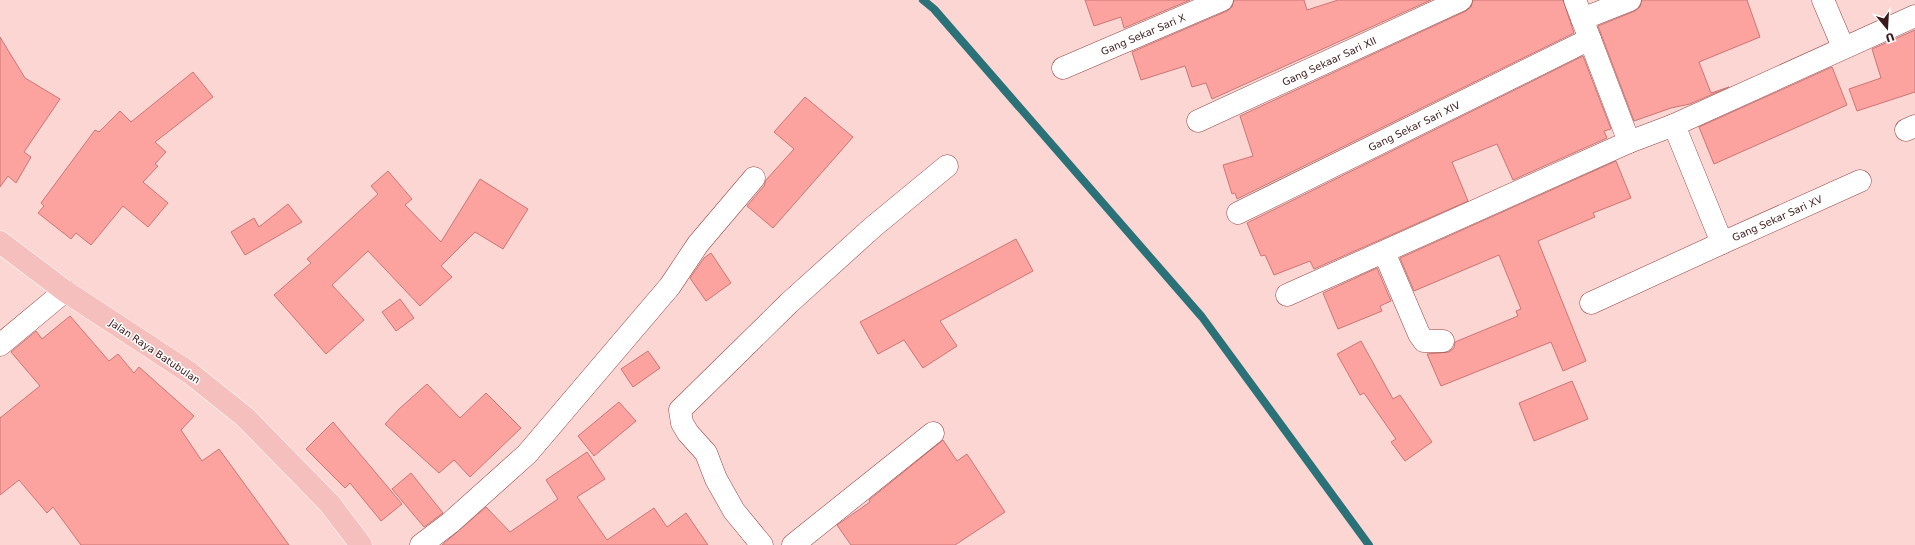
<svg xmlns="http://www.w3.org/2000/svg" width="1915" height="545" font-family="'DejaVu Sans',sans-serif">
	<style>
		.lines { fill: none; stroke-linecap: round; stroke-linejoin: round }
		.stream { stroke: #2a7278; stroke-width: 8 }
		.building { fill: #fca29f; stroke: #cb7674 }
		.minor-casing { stroke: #944544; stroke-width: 23 }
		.highway-casing { stroke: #fff; stroke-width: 23 }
		.minor { stroke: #fff; stroke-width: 22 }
		.highway { stroke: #f4bfbc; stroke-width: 22 }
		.labels { text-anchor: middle; stroke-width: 3; stroke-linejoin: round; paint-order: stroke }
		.street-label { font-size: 10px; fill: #3c1a1a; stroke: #fff }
	</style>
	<rect width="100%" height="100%" fill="#fcd6d3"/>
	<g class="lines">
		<polyline class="stream" points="923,0 934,9 1202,317 1369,545"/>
	</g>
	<g class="building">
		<polygon points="1085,0 1190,0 1124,28 1121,17 1094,26"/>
		<polygon points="1234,0 1304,0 1307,10 1338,0 1431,0 1212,99 1206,83 1192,87 1185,66 1141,80 1132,52 1227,11 1232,7"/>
		<polygon points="1473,0 1563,0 1574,33 1237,199 1235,193 1232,194 1223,165 1253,156 1240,116 1466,11 1471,7"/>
		<polygon points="1642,0 1747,0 1760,37 1699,62 1711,93 1729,87 1690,104 1671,108 1634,121 1598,26 1635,11 1640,7"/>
		<polygon points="1915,30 1915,92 1857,111 1849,89 1881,78 1872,49"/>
		<polygon points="0,37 25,78 60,99 24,152 31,157 16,183 8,176 0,187"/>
		<polygon points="1583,56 1611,129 1604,131 1607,138 1513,180 1497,144 1452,162 1468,201 1314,269 1310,261 1274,275 1265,255 1261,256 1247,223"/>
		<polygon points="1832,67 1847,105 1714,164 1699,127"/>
		<polygon points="193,72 213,97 155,142 166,152 155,164 158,166 143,182 168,203 148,227 123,206 91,245 76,233 71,239 38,213 44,206 41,203 95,130 99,132 120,111 131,122"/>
		<polygon points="805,97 853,137 773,228 747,206 764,186 766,180 794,149 774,132"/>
		<polygon points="1616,161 1631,198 1593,213 1595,217 1538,241 1586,361 1563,371 1551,342 1441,386 1427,354 1449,352 1454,348 1455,342 1518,316 1516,311 1521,309 1499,255 1414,291 1400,258"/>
		<polygon points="388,171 412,199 405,205 441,242 480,179 528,209 503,249 475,232 441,266 452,277 420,306 368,251 332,285 364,320 326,354 274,295 311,263 307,259 378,194 371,186"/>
		<polygon points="288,204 302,222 245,255 231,232 254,218 259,227"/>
		<polygon points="1016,239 1033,271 940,321 957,346 923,368 904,340 878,354 860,322"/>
		<polygon points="711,253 731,283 706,301 690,278 704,258"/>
		<polygon points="1377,268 1391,301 1380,306 1382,311 1338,329 1323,293"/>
		<polygon points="400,299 414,318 396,331 382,312"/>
		<polygon points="70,316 109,361 118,354 134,373 139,367 194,416 181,430 202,461 219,449 289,545 81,545 53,507 47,513 19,480 0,495 0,418 40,386 11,352 36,331 42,339"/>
		<polygon points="1361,341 1393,399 1400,395 1432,442 1405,461 1391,442 1396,439 1364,393 1360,395 1337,354"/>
		<polygon points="648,351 660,368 633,387 621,369"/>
		<polygon points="1572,381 1588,419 1534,441 1519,403"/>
		<polygon points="427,384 460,418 486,393 521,428 470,477 454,460 439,473 385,424 399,409"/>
		<polygon points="619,402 636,421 594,456 578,436"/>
		<polygon points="333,422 402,504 381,521 350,483 345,488 306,449"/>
		<polygon points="943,440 957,461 967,454 1005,512 955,545 851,545 837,525 870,502 869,500"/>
		<polygon points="587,452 605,479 577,497 607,540 654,508 667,527 686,513 708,545 442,545 486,507 510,532 558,499 546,480"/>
		<polygon points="411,473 443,513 424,527 392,489"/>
	</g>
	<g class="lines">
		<defs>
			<g id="minor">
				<polyline points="1575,0 1629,142"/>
				<polyline points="1823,0 1843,47"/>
				<polyline points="1582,19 1630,0"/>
				<polyline points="1063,68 1222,0"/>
				<polyline points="1198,121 1461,0"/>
				<polyline points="1674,125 1722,243 1860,181"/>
				<polyline points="1906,130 1915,126"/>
				<polyline points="1238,213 1590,39"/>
				<polyline points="1384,252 1419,334 1424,341 1443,341"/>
				<polyline points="1287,295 1629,142 1674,125 1915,16"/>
				<polyline points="1591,303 1722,243"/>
				<polyline points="0,345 65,291"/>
				<polyline points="421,545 450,523 527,454 670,286 698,244 754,178"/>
				<polyline points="762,545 734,511 716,479 706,453 688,433 682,423 680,410 789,303 873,227 947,166"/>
				<polyline points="793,545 933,433"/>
			</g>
			<polyline id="highway" points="0,242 65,291 190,373 245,417 330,504 361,545"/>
		</defs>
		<use href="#minor" class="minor-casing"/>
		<use href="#highway" class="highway-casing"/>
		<use href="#minor" class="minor"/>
		<use href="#highway" class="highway"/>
	</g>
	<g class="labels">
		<g class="street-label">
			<text transform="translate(1143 34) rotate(-23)" y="4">Gang Sekar Sari X</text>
			<text transform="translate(1329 61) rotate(-25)" y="4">Gang Sekaar Sari XII</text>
			<text transform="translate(1414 126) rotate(-26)" y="4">Gang Sekar Sari XIV</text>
			<text transform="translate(1777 218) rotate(-24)" y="4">Gang Sekar Sari XV</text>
			<text transform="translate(155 351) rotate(34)" y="4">Jalan Raya Batubulan</text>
		</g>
	</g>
	<g transform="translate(1887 28) rotate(162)" stroke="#ffffff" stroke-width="3" paint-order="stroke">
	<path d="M0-3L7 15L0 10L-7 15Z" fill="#3c1a1a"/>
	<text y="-6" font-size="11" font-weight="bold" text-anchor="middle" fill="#3c1a1a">U</text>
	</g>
</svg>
